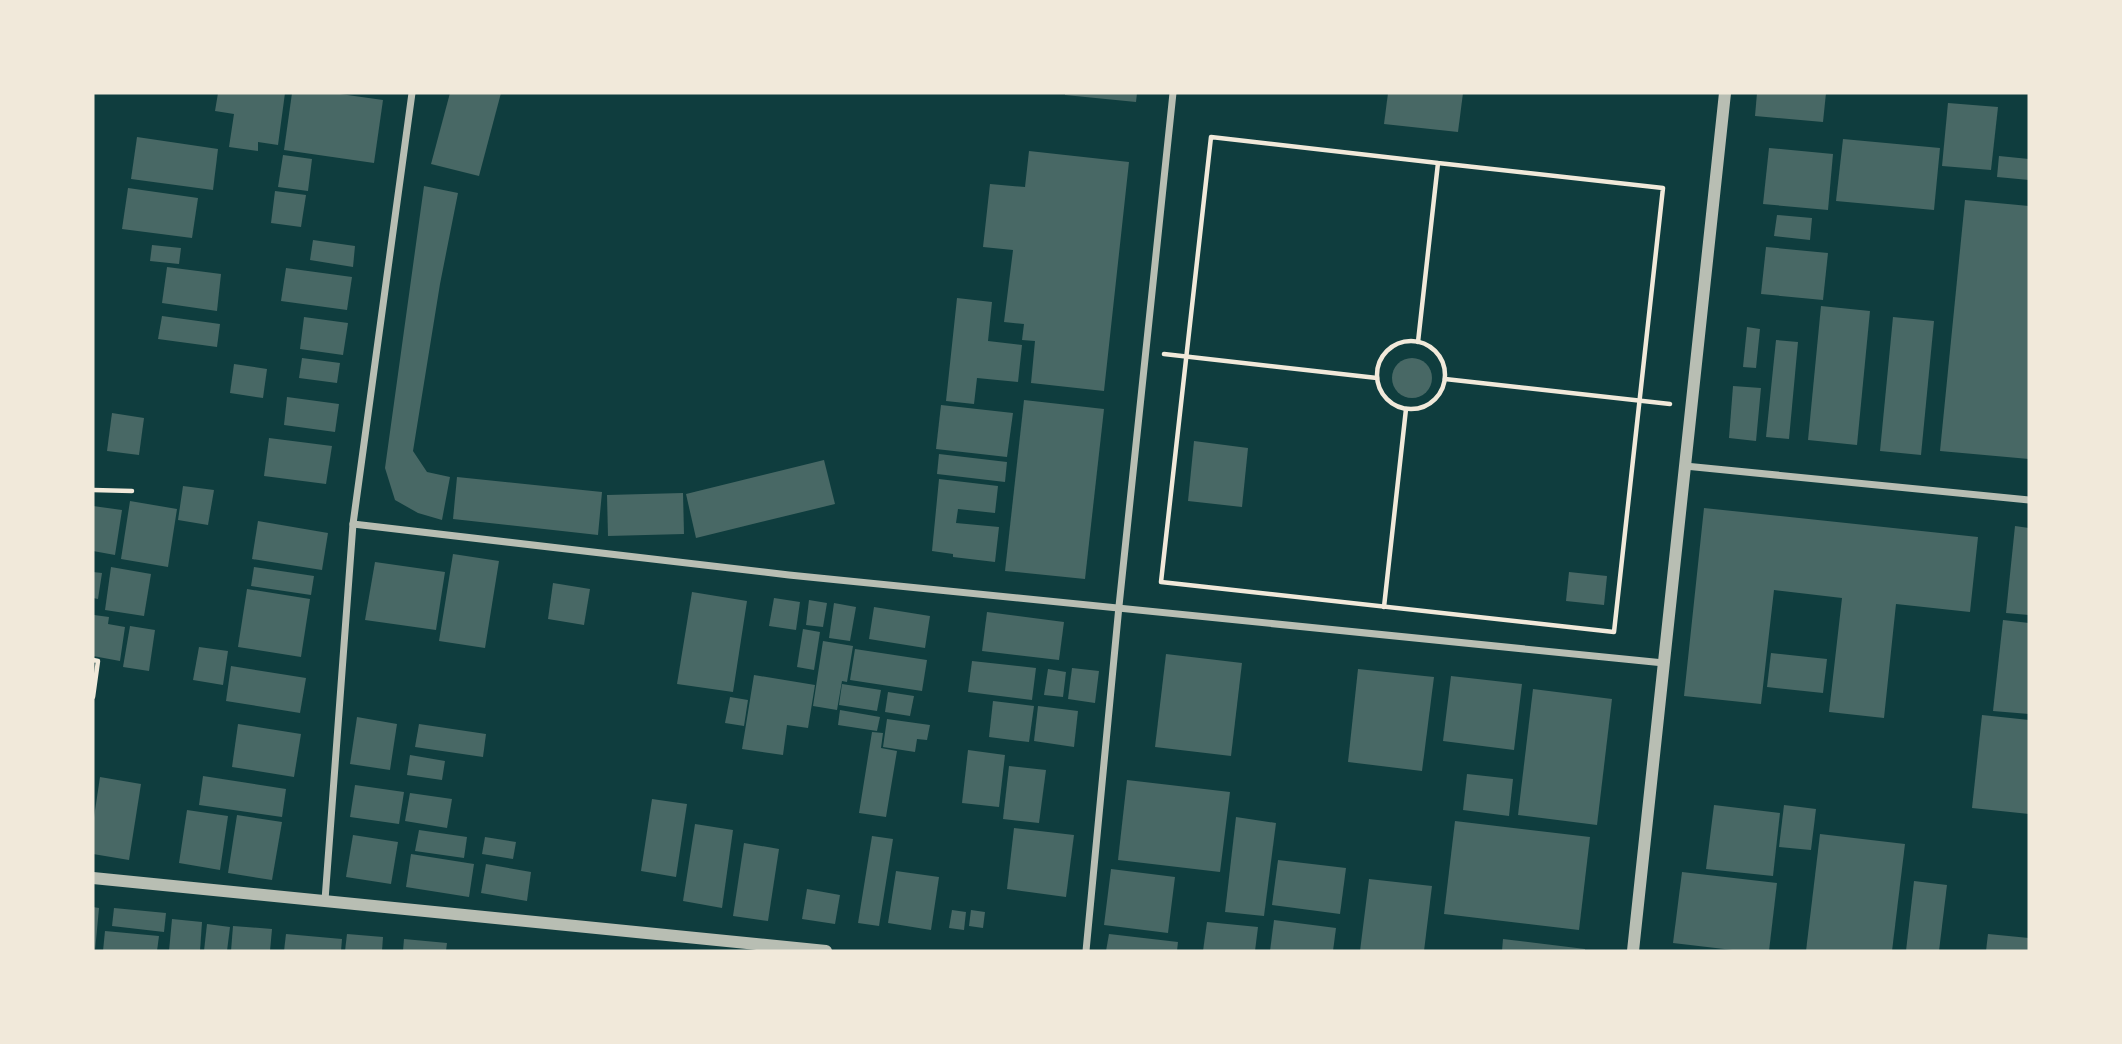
<svg xmlns="http://www.w3.org/2000/svg" width="2122" height="1044" font-family="'PT Sans Narrow',sans-serif">
	<style>
		.building { fill: #486865 }
		.lines { fill: none; stroke-linecap: round; stroke-linejoin: round }
		.path { stroke: #f1e9da; stroke-width: 4.5 }
		.minor { stroke: #b8beb3; stroke-width: 7 }
		.tertiary { stroke: #b8beb3; stroke-width: 12 }
	</style>
	<rect width="100%" height="100%" fill="#0f3d3e"/>
	<g class="building">
		<polygon points="218,93 285,93 278,145 258,142 258,151 229,147 234,114 215,111"/>
		<polygon points="292,93 333,93 383,100 374,163 284,150"/>
		<polygon points="450,93 501,93 479,176 431,164"/>
		<polygon points="1065,93 1137,93 1136,102 1065,95"/>
		<polygon points="1388,93 1463,93 1458,132 1384,124"/>
		<polygon points="1757,93 1826,93 1823,122 1755,116"/>
		<polygon points="1948,103 1998,107 1991,170 1942,166"/>
		<polygon points="137,137 218,149 213,190 131,179"/>
		<polygon points="1843,139 1940,148 1934,210 1836,201"/>
		<polygon points="1769,148 1833,154 1828,210 1763,204"/>
		<polygon points="1029,151 1129,162 1104,391 1031,383 1035,341 1022,340 1024,324 1004,322 1013,250 983,247 990,184 1025,187"/>
		<polygon points="283,155 312,159 308,191 278,187"/>
		<polygon points="1999,156 2029,159 2029,180 1997,177"/>
		<polygon points="424,186 458,193 440,284 413,451 427,472 450,477 442,520 418,513 395,500 385,468"/>
		<polygon points="128,188 198,198 192,238 122,229"/>
		<polygon points="275,191 306,195 301,227 271,223"/>
		<polygon points="1965,200 2029,206 2029,459 1940,451"/>
		<polygon points="1777,215 1812,218 1810,240 1774,236"/>
		<polygon points="313,240 355,246 353,267 310,260"/>
		<polygon points="152,245 181,248 179,264 150,261"/>
		<polygon points="1766,247 1828,253 1823,300 1761,294"/>
		<polygon points="167,267 221,274 217,311 162,303"/>
		<polygon points="286,268 352,277 347,310 281,301"/>
		<polygon points="957,298 992,302 988,341 1022,345 1018,382 977,378 974,404 946,401"/>
		<polygon points="1821,306 1870,311 1857,445 1808,440"/>
		<polygon points="162,316 220,324 217,347 158,339"/>
		<polygon points="304,317 348,323 343,355 300,349"/>
		<polygon points="1893,317 1934,321 1921,455 1880,451"/>
		<polygon points="1747,327 1760,329 1756,368 1743,367"/>
		<polygon points="1776,340 1798,342 1789,439 1766,437"/>
		<polygon points="302,358 340,363 337,383 299,378"/>
		<circle cx="1412" cy="378" r="20"/>
		<polygon points="234,364 267,369 263,398 230,393"/>
		<polygon points="1733,386 1761,388 1756,441 1729,438"/>
		<polygon points="287,397 339,404 335,432 284,425"/>
		<polygon points="1024,400 1104,409 1085,579 1005,571"/>
		<polygon points="941,405 1013,413 1007,457 936,449"/>
		<polygon points="112,413 144,418 139,455 107,451"/>
		<polygon points="269,438 332,446 326,484 264,476"/>
		<polygon points="1194,441 1248,448 1242,507 1188,501"/>
		<polygon points="939,454 1007,462 1005,482 937,474"/>
		<polygon points="824,460 835,504 696,538 686,494"/>
		<polygon points="457,477 602,492 598,535 453,519"/>
		<polygon points="939,479 998,486 995,513 958,509 956,523 999,527 995,562 953,557 953,554 932,551"/>
		<polygon points="183,486 214,490 208,525 178,520"/>
		<polygon points="683,493 684,534 608,536 607,495"/>
		<polygon points="130,501 177,509 168,567 121,559"/>
		<polygon points="93,506 122,510 115,555 93,551"/>
		<polygon points="1704,508 1978,537 1970,612 1896,604 1884,718 1829,712 1842,598 1774,590 1761,704 1684,696"/>
		<polygon points="258,521 328,533 322,570 252,559"/>
		<polygon points="2015,526 2029,528 2029,615 2006,613"/>
		<polygon points="453,554 499,561 485,648 439,641"/>
		<polygon points="375,562 445,572 436,630 365,620"/>
		<polygon points="111,567 151,574 144,616 105,610"/>
		<polygon points="254,567 314,576 311,595 251,586"/>
		<polygon points="93,572 102,573 98,599 93,598"/>
		<polygon points="1569,572 1607,576 1604,605 1566,601"/>
		<polygon points="553,583 590,589 584,625 548,619"/>
		<polygon points="247,589 310,599 301,657 238,647"/>
		<polygon points="692,592 747,601 733,692 677,684"/>
		<polygon points="774,598 800,602 796,630 769,626"/>
		<polygon points="809,600 827,603 823,627 806,625"/>
		<polygon points="834,603 856,607 850,641 829,638"/>
		<polygon points="874,607 930,616 925,648 869,639"/>
		<polygon points="987,612 1064,622 1059,660 982,651"/>
		<polygon points="94,615 109,617 108,624 125,627 120,661 93,656"/>
		<polygon points="2003,620 2029,623 2029,714 1993,711"/>
		<polygon points="130,626 155,630 149,671 123,667"/>
		<polygon points="803,629 820,632 814,670 797,667"/>
		<polygon points="823,641 853,646 847,682 842,681 837,710 813,706"/>
		<polygon points="199,647 228,651 223,685 193,680"/>
		<polygon points="855,649 927,660 922,691 850,680"/>
		<polygon points="1771,653 1827,659 1823,693 1767,687"/>
		<polygon points="1166,654 1242,663 1231,756 1155,747"/>
		<polygon points="972,661 1036,668 1032,700 968,692"/>
		<polygon points="231,666 306,678 300,713 226,701"/>
		<polygon points="1072,668 1099,671 1095,703 1068,699"/>
		<polygon points="1048,669 1066,672 1063,697 1044,695"/>
		<polygon points="1358,669 1434,677 1422,771 1348,762"/>
		<polygon points="754,675 815,685 808,728 787,725 783,755 742,749"/>
		<polygon points="1451,676 1522,684 1514,750 1443,741"/>
		<polygon points="842,684 881,690 877,711 839,705"/>
		<polygon points="1533,689 1612,699 1597,825 1518,815"/>
		<polygon points="888,692 914,696 910,716 885,712"/>
		<polygon points="730,697 748,700 744,726 725,723"/>
		<polygon points="993,701 1034,706 1029,742 989,737"/>
		<polygon points="1038,706 1078,711 1074,747 1034,741"/>
		<polygon points="840,710 880,717 877,731 838,725"/>
		<polygon points="1982,715 2029,720 2029,814 1972,808"/>
		<polygon points="357,717 397,724 390,770 350,764"/>
		<polygon points="887,719 930,725 927,740 917,739 915,752 883,747"/>
		<polygon points="238,724 301,734 294,777 232,767"/>
		<polygon points="419,724 486,734 483,757 415,747"/>
		<polygon points="872,732 883,733 881,748 897,751 886,817 859,813"/>
		<polygon points="968,750 1005,755 999,807 962,803"/>
		<polygon points="410,755 445,761 442,780 407,775"/>
		<polygon points="1009,766 1046,770 1039,823 1003,819"/>
		<polygon points="1467,774 1513,779 1509,816 1463,810"/>
		<polygon points="203,776 286,789 282,817 199,805"/>
		<polygon points="100,777 141,784 129,860 93,854 93,824"/>
		<polygon points="1127,780 1230,792 1220,872 1118,860"/>
		<polygon points="355,785 404,792 399,824 350,817"/>
		<polygon points="410,793 452,799 447,828 405,821"/>
		<polygon points="652,799 687,804 676,877 641,871"/>
		<polygon points="1714,805 1780,813 1773,876 1706,869"/>
		<polygon points="1784,805 1816,809 1811,850 1779,847"/>
		<polygon points="187,810 228,816 220,870 179,863"/>
		<polygon points="237,815 282,822 272,880 228,873"/>
		<polygon points="1236,817 1276,823 1264,916 1225,912"/>
		<polygon points="1455,821 1590,837 1579,930 1444,914"/>
		<polygon points="695,824 733,830 722,908 683,901"/>
		<polygon points="1014,828 1074,835 1066,897 1007,889"/>
		<polygon points="419,830 467,837 464,858 415,851"/>
		<polygon points="1820,834 1905,844 1892,951 1806,951"/>
		<polygon points="353,835 398,842 391,884 346,877"/>
		<polygon points="872,836 893,839 879,926 858,923"/>
		<polygon points="485,837 516,842 513,859 482,854"/>
		<polygon points="744,843 779,849 768,921 733,916"/>
		<polygon points="411,854 474,864 469,897 406,887"/>
		<polygon points="1278,860 1346,868 1340,914 1272,905"/>
		<polygon points="486,864 531,872 527,901 481,893"/>
		<polygon points="1111,869 1175,877 1168,933 1104,925"/>
		<polygon points="896,871 939,877 931,930 888,923"/>
		<polygon points="1682,872 1777,883 1769,951 1741,951 1673,943"/>
		<polygon points="1369,879 1432,886 1424,951 1360,951"/>
		<polygon points="1914,881 1947,885 1939,951 1906,951"/>
		<polygon points="807,889 840,895 835,924 802,919"/>
		<polygon points="93,907 99,908 95,951 93,951"/>
		<polygon points="114,908 166,913 164,932 112,926"/>
		<polygon points="952,910 966,912 964,930 949,928"/>
		<polygon points="971,910 985,912 983,928 969,926"/>
		<polygon points="172,919 202,922 200,951 169,951"/>
		<polygon points="1274,920 1336,928 1333,951 1270,951"/>
		<polygon points="1207,922 1258,927 1255,951 1203,951"/>
		<polygon points="207,924 230,927 227,951 204,951"/>
		<polygon points="233,926 272,929 270,951 231,951"/>
		<polygon points="105,931 159,936 157,951 103,951"/>
		<polygon points="286,934 342,939 341,951 284,951"/>
		<polygon points="347,934 383,937 382,951 345,951"/>
		<polygon points="1109,934 1178,942 1177,951 1106,951"/>
		<polygon points="1988,934 2029,938 2029,951 1986,951"/>
		<polygon points="404,939 447,943 446,951 403,951"/>
		<polygon points="1503,939 1585,949 1585,951 1502,951"/>
	</g>
	<g class="lines">
		<g class="path">
			<circle cx="1411" cy="375" r="34"/>
			<polyline points="1418,342 1438,163 1663,188 1614,632 1161,582 1211,137 1438,163"/>
			<polyline points="1164,354 1377,378"/>
			<polyline points="1445,379 1670,404"/>
			<polyline points="93,490 132,491"/>
			<polyline points="1384,607 1406,409"/>
			<polyline points="93,660 98,661 93,697"/>
		</g>
		<g class="minor">
			<polyline points="1685,466 2029,500"/>
			<polyline points="353,524 789,575 1664,663"/>
			<polyline points="325,900 353,524 412,93"/>
			<polyline points="1086,951 1119,606 1173,93"/>
		</g>
		<g class="tertiary">
			<polyline points="93,878 826,951"/>
			<polyline points="1633,951 1725,93"/>
		</g>
	</g>
	<rect width="2122" height="1044" fill="none" stroke="#f1e9da" stroke-width="189"/>
</svg>
